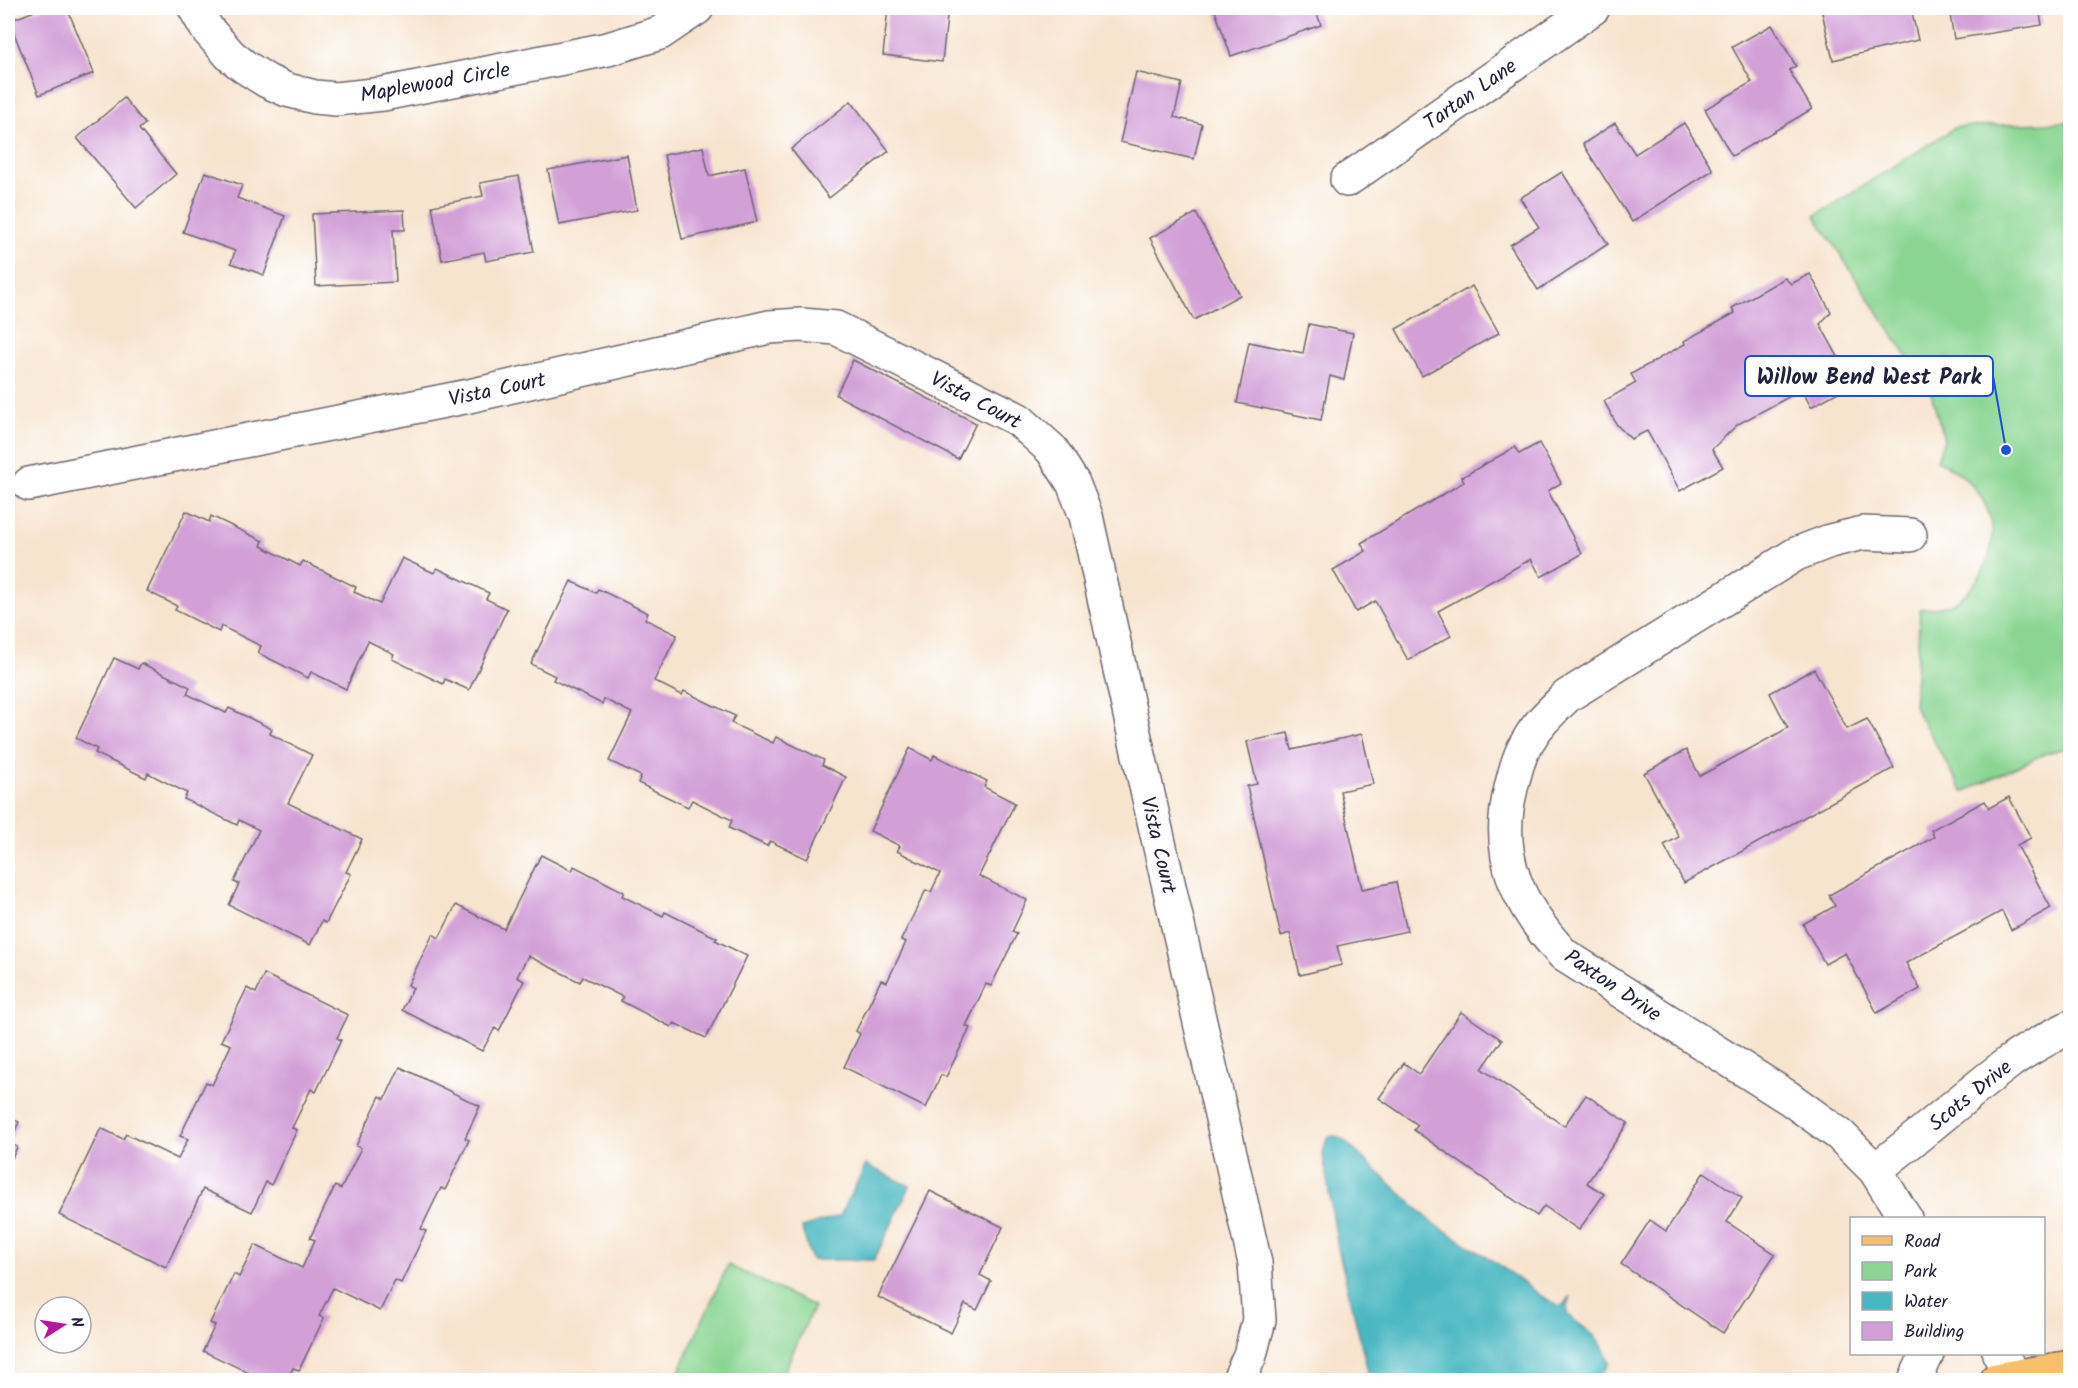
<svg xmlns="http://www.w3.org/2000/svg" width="2078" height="1388" font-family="Kalam,sans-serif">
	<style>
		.green { fill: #8ad592; stroke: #567c66; stroke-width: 1.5 }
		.water { fill: #48b7c1; stroke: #356c7e; stroke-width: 1.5 }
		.building { fill: #d29fd7 }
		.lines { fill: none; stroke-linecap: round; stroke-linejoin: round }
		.minor-casing { stroke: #6d666f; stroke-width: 36 }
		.primary-casing { stroke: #6d666f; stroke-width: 36 }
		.minor { stroke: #fff; stroke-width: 33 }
		.primary { stroke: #f6c06b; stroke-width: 33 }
		.labels { text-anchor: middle; stroke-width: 4.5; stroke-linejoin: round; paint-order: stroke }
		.street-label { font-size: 21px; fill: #22223b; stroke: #fff }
		.leader { fill: none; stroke: #1d4ed8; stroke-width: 2 }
		.callout-dot { fill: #1d4ed8; stroke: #fff; stroke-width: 2 }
		.callout { fill: #fff; stroke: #1d4ed8; stroke-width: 2 }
		.callout-label { font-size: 22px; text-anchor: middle; font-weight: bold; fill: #22223b }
	</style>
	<rect width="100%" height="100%" fill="#fff"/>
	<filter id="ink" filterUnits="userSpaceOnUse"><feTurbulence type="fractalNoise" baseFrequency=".0167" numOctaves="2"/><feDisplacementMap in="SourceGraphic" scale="12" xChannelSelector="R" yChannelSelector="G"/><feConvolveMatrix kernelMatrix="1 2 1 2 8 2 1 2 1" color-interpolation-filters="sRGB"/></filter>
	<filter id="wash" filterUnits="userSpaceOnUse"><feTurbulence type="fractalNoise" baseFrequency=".008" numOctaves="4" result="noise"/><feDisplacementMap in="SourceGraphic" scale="24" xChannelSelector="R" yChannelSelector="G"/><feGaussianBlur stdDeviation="1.35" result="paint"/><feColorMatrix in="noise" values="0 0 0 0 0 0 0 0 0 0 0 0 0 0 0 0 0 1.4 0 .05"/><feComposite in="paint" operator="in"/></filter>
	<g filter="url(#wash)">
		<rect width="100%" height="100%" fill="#f7e4cf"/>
		<g class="green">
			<path d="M2070,122V747L2044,754L1963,792L1914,706L1920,609C1929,608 1940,608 1948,605C1963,599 1973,587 1981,574C2008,525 1983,483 1937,460L1944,439L1931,393L1815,216L1956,127Z"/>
			<polygon points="728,1265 814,1306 780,1380 675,1380"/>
		</g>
		<g class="water">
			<path d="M1333,1136L1340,1137L1433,1223L1495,1262L1541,1296L1559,1306L1564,1305L1571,1296L1567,1308V1314C1588,1333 1600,1333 1609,1363C1603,1374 1597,1377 1585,1380H1370L1338,1248L1323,1154L1327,1138Z"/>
			<polygon points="866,1165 910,1186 874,1260 811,1260 802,1228 840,1216"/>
		</g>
		<g id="blocks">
			<g class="building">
				<polygon points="42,8 67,8 94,73 39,95 9,21"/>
				<polygon points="888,8 948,8 942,62 883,55"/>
				<polygon points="1214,8 1315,8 1321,25 1231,56"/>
				<polygon points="1821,8 1911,8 1918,40 1833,60"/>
				<polygon points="1949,8 2039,8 2042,25 1954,39"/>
				<polygon points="1772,25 1796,66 1789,70 1812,109 1732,156 1705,109 1752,82 1732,47"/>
				<polygon points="1136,72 1182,83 1174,117 1202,124 1194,159 1120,142"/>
				<polygon points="124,98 145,124 139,129 176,174 136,208 77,138"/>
				<polygon points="851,101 889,151 829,198 791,149"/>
				<polygon points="1615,123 1635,154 1684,123 1713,170 1632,222 1583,144"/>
				<polygon points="703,147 709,176 745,168 757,222 682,239 664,155"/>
				<polygon points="627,155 637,210 559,225 548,170"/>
				<polygon points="205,172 242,185 237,198 285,216 264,275 231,263 235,251 183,232"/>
				<polygon points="1562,172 1608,244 1538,290 1510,245 1539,227 1520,198"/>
				<polygon points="519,176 534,252 486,261 484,252 442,260 432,206 483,196 480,183"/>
				<polygon points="404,210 405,230 393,230 396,282 316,286 312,214"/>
				<polygon points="1196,213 1240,295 1194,320 1150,238"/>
				<polygon points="1810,274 1831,312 1820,324 1853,384 1811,407 1802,390 1738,424 1712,449 1723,467 1680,491 1647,431 1631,439 1617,425 1604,401 1636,383 1631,374 1685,344 1684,341 1735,313 1732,308 1785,278 1791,284"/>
				<polygon points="1472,286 1499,333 1422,376 1396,329"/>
				<polygon points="1309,324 1353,333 1344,380 1330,376 1321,420 1237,403 1249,342 1303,353"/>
				<polygon points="853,360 976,423 958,459 836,395"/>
				<polygon points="1539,443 1561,483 1548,491 1582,554 1541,577 1531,559 1438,611 1451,636 1408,660 1375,601 1356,612 1333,570 1366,551 1361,543 1464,482 1462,477 1515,447 1519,454"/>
				<polygon points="186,511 209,522 211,516 263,541 261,546 300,566 303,561 356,587 354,592 380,604 402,558 434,573 437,568 489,593 486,599 507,609 469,690 445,679 443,684 392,659 394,654 368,641 346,689 311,672 308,678 258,653 261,646 221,626 219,632 175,610 177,606 147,591"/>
				<polygon points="571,581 596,593 598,589 648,613 645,619 677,635 654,681 682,695 684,691 735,716 731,723 773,743 776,737 824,760 822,765 846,777 807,859 770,841 767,846 729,828 732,820 692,800 688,807 638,783 641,776 609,761 632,713 604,699 602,704 553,680 555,676 531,664"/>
				<polygon points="114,658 138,669 141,663 190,687 187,694 226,713 229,708 272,729 270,734 312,755 288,803 362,839 346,872 351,874 326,923 322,921 310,945 229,905 239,884 234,882 259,830 239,820 237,825 184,799 187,793 148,773 146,778 95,753 97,749 76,738"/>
				<polygon points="1814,669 1847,729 1867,719 1894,768 1684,883 1664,845 1679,837 1644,773 1686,750 1700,776 1788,728 1770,693"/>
				<polygon points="1288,733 1292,750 1362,734 1373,784 1340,791 1362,889 1396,882 1407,931 1337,946 1342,965 1300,975 1290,933 1281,936 1247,786 1257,784 1247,742"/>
				<polygon points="910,748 932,760 934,755 987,781 984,787 1015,803 979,876 1027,900 1012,932 1017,934 991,986 986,984 966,1026 970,1028 946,1077 941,1075 926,1108 844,1067 860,1034 856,1031 881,980 887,982 906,942 901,940 926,890 931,892 940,873 897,851 900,846 870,831"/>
				<polygon points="2009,797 2031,838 2017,845 2051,908 2011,930 2002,911 1906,963 1920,989 1877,1013 1845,953 1825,964 1803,924 1835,906 1829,895 1934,837 1931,830 1985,801 1989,808"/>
				<polygon points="541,855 572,871 574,866 624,892 622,896 663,916 665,912 717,938 715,940 747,956 706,1038 674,1023 671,1027 621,1001 623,997 583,977 580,982 528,956 517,977 524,981 499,1031 495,1028 482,1051 402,1010 413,988 408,985 433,934 439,938 456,905 504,929"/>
				<polygon points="264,974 348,1015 337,1038 341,1040 316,1092 311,1089 292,1128 297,1130 271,1185 266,1182 252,1212 203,1189 166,1267 59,1215 101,1128 123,1139 126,1134 178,1159 188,1139 180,1136 206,1082 212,1085 231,1045 221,1041 247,988 256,993"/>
				<polygon points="1461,1012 1502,1040 1482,1069 1564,1126 1586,1095 1628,1123 1587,1183 1604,1194 1579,1230 1544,1206 1537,1216 1414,1130 1418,1125 1379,1098 1404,1063 1419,1074"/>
				<polygon points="400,1067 480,1106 465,1138 469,1140 445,1190 441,1188 431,1208 421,1229 426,1231 401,1283 395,1280 380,1311 333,1288 319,1316 324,1318 299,1370 293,1368 287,1380 264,1380 203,1351 215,1325 210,1323 234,1274 239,1277 255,1245 302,1268 315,1240 310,1238 335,1186 341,1189 361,1148 356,1146 380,1096 385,1099"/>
				<polygon points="8,1117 19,1122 9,1143 17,1147 8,1167"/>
				<polygon points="1704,1172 1742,1198 1727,1222 1775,1254 1723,1333 1621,1264 1650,1220 1666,1231"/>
				<polygon points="930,1191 1003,1227 980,1275 991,1281 977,1310 965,1304 951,1333 878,1297"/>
			</g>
		</g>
	</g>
	<g filter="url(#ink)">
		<use href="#blocks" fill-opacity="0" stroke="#6d666f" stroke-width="1.5"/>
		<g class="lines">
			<defs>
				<g id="minor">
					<polyline points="195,8 207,29 231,56 245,67 267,81 287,90 315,97 336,99 383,94 608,49 660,33 697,8"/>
					<polyline points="1347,180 1593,8"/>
					<polyline points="29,484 469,396 769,327 801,325 836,328 1019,420 1052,450 1073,483 1086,516 1136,742 1255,1263 1259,1320 1250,1355 1239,1380"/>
					<path d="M1875,1170C1920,1136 1962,1098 2007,1064C2026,1049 2049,1038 2070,1027"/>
					<path d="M1905,1218L1875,1170L1840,1135L1789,1098L1564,955C1518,906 1494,856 1511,788C1515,772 1519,755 1528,741C1538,723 1553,710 1567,696L1796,554L1830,541L1863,533L1910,535"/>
					<polyline points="1999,1354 2017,1377"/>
					<polyline points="1915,1380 1927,1354"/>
				</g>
				<polyline id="primary" points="1996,1380 2070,1367"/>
			</defs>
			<use href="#minor" class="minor-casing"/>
			<use href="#primary" class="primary-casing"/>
			<use href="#minor" class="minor"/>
			<use href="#primary" class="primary"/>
		</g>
	</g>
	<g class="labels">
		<g class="street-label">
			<text transform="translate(435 82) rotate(-10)" y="7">Maplewood Circle</text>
			<text transform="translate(1470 94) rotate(-35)" y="7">Tartan Lane</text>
			<text transform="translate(497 389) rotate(-12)" y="7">Vista Court</text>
			<text transform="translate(976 400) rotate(28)" y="7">Vista Court</text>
			<text transform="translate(1159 845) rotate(77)" y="7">Vista Court</text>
			<text transform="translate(1613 985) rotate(34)" y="7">Paxton Drive</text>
			<text transform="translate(1970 1095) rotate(-39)" y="7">Scots Drive</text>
		</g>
	</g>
	<path class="leader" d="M2006 450L1993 376"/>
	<circle class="callout-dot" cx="2006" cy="450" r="6"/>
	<rect class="callout" x="1745" y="356" width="248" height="40" rx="6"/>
	<g class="callout-label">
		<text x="1869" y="384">Willow Bend West Park</text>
	</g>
	<rect width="2078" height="1388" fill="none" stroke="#fff" stroke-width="30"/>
	<rect x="1850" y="1217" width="195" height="138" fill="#ffffff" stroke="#a7a7b1" stroke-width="1.5"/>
	<rect x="1862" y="1236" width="30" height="9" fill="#f6c06b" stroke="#a7a7b1" stroke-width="1.5"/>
	<text x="1904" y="1247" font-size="18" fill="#22223b">Road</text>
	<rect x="1862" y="1262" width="30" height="18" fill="#8ad592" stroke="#a7a7b1" stroke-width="1.5"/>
	<text x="1904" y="1277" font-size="18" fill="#22223b">Park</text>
	<rect x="1862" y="1292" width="30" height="18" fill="#48b7c1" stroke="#a7a7b1" stroke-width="1.5"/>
	<text x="1904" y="1307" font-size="18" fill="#22223b">Water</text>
	<rect x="1862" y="1322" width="30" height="18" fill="#d29fd7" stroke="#a7a7b1" stroke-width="1.5"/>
	<text x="1904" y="1337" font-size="18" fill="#22223b">Building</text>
	<g transform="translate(63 1325) rotate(78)"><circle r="28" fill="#ffffff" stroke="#a7a7b1" stroke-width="1.5"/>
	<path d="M0-4.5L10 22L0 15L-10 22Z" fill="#b5179e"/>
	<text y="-9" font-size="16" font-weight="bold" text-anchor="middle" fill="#22223b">N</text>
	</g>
</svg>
